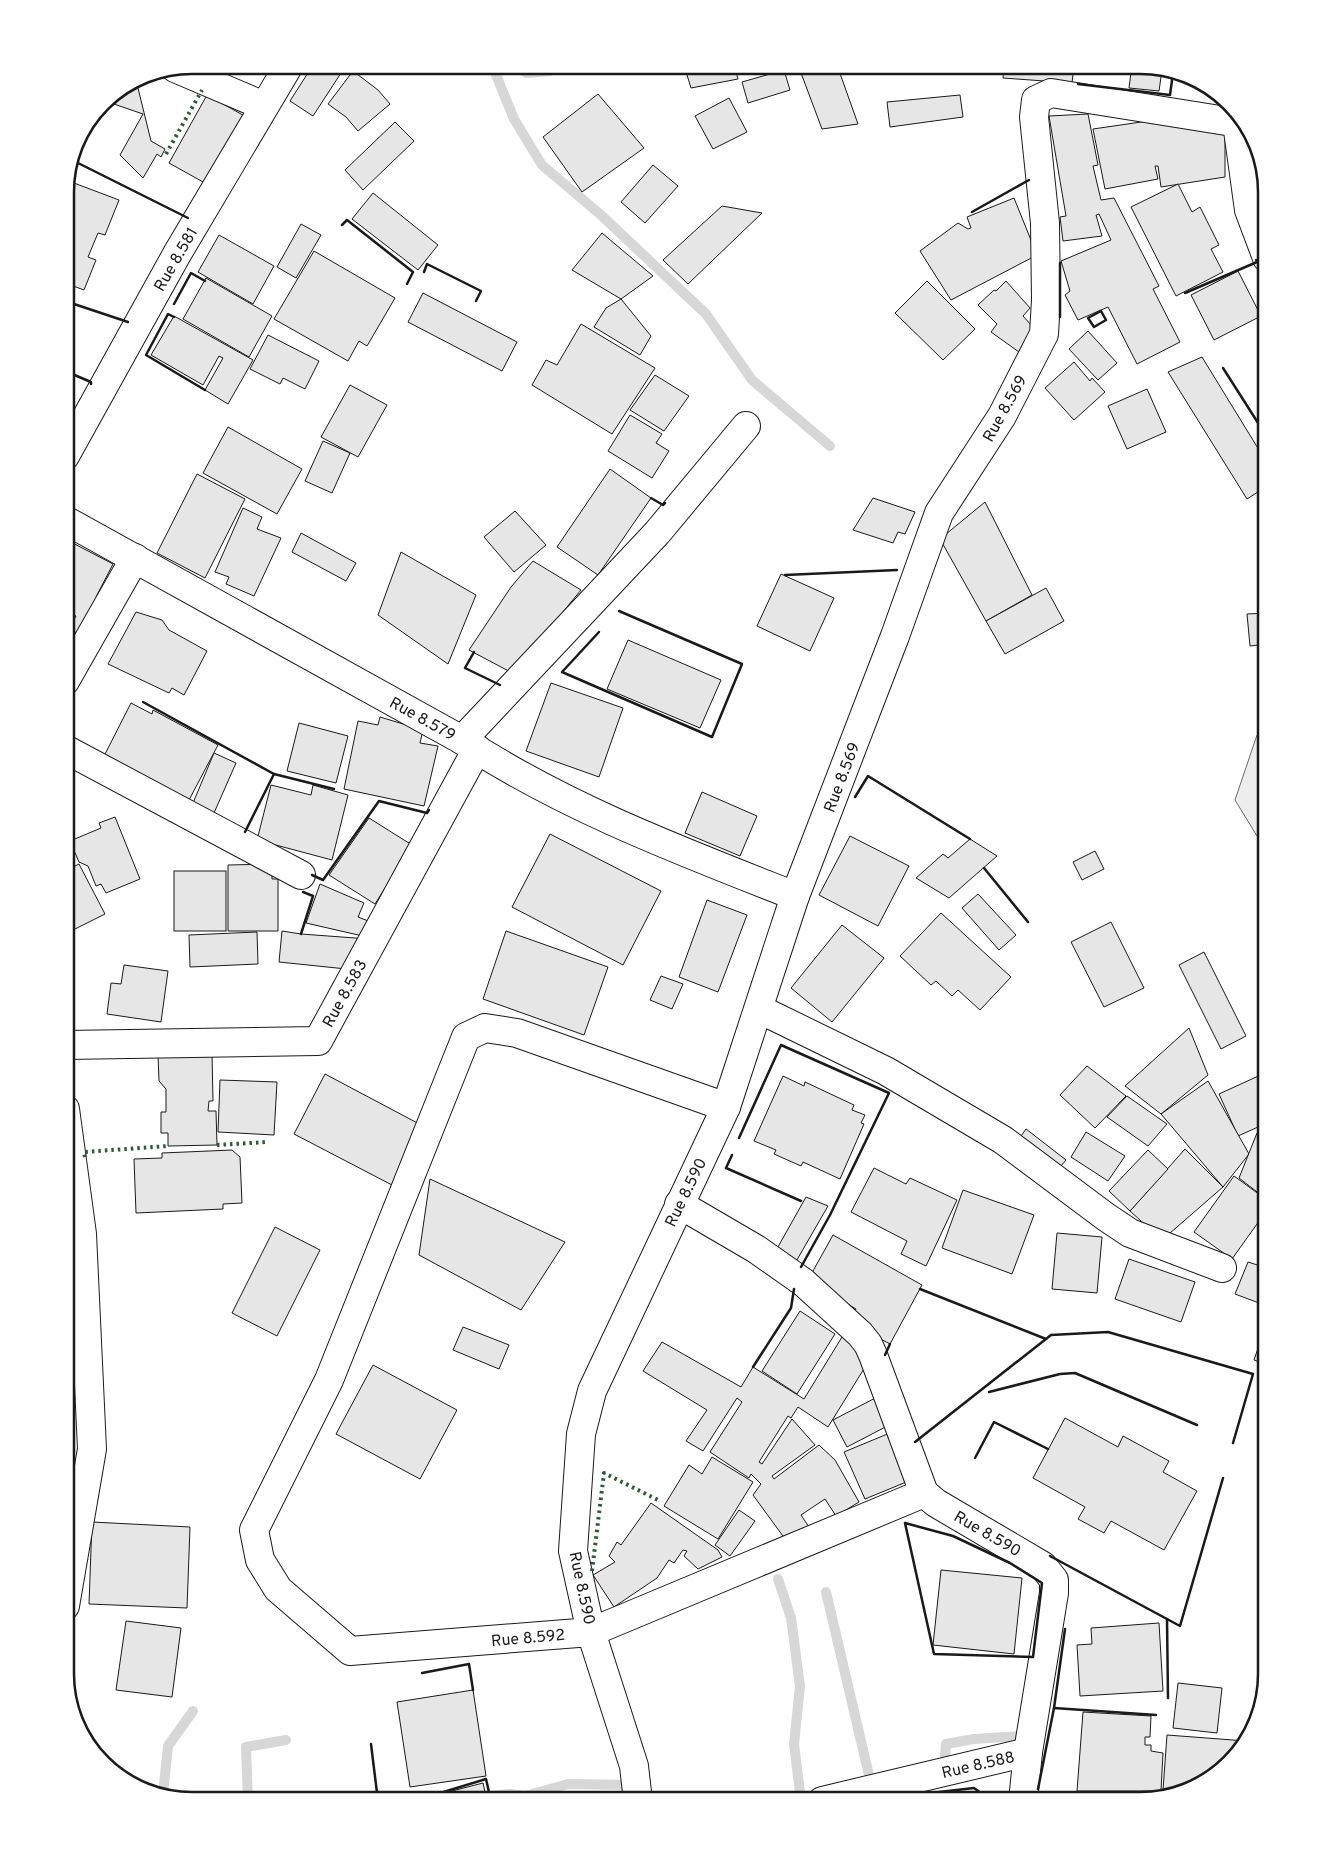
<svg xmlns="http://www.w3.org/2000/svg" width="1332" height="1866" font-family="Overpass,sans-serif">
	<style>
		.built { fill: #ededed; stroke: #6a6a6a }
		.lines { fill: none; stroke-linecap: round; stroke-linejoin: round }
		.stream { stroke: #d7d7d7; stroke-width: 10 }
		.building { fill: #e6e6e6; stroke: #1a1a1a }
		.street-casing { stroke: #1a1a1a; stroke-width: 30 }
		.street { stroke: #fff; stroke-width: 28 }
		.hedge { stroke: #2b5a34; stroke-width: 4; stroke-dasharray: 2.5 4; stroke-linecap: butt }
		.wall { stroke: #1a1a1a; stroke-width: 2.5 }
		.labels { text-anchor: middle; stroke-width: 4; stroke-linejoin: round; paint-order: stroke }
		.street-label { font-size: 16px; fill: #1a1a1a; stroke: #fff }
		.rim { fill: none; stroke: #1a1a1a; stroke-width: 2.5 }
	</style>
	<rect width="100%" height="100%" fill="#fff"/>
	<polygon class="built" points="1267,732 1267,835 1257,836 1235,800 1257,735"/>
	<g class="lines">
		<g class="stream">
			<polyline points="492,65 514,119 542,165 601,215 706,314 752,380 830,446"/>
			<polyline points="526,73 550,71 562,65"/>
			<polyline points="778,1579 791,1618 800,1686 794,1744 801,1801"/>
			<polyline points="826,1592 872,1788"/>
			<polyline points="944,1771 946,1744 974,1739 1024,1736"/>
			<polyline points="163,1794 168,1746 193,1711"/>
			<polyline points="490,1796 510,1794 525,1796 568,1784 633,1785"/>
			<polyline points="248,1801 246,1747 286,1740"/>
		</g>
	</g>
	<g class="building">
		<polygon points="313,65 329,65 341,73 313,116 290,101"/>
		<polygon points="684,65 734,65 738,79 691,88"/>
		<polygon points="798,65 837,65 858,124 822,129"/>
		<polygon points="947,65 1000,65 1000,72 946,69"/>
		<polygon points="1004,65 1074,65 1072,83 1003,78"/>
		<polygon points="1132,65 1148,65 1162,70 1159,91 1129,88"/>
		<polygon points="784,70 790,90 748,103 742,82"/>
		<polygon points="353,71 378,90 390,104 358,131 346,117 328,104"/>
		<polygon points="136,80 151,141 165,149 161,157 157,154 143,178 120,155 143,114 105,101 108,97"/>
		<polygon points="598,94 644,148 582,192 543,137"/>
		<polygon points="207,95 250,119 212,187 169,163"/>
		<polygon points="960,95 963,117 890,127 887,102"/>
		<polygon points="729,98 747,132 713,149 695,116"/>
		<polygon points="1088,114 1098,165 1093,166 1101,200 1114,198 1159,286 1153,289 1180,342 1137,364 1108,307 1078,320 1065,295 1070,291 1061,261 1111,240 1099,214 1096,215 1102,236 1063,241 1060,217 1066,216 1049,116"/>
		<polygon points="1148,121 1225,128 1225,177 1161,187 1158,166 1155,166 1158,179 1105,189 1093,129"/>
		<polygon points="395,122 414,141 363,190 345,170"/>
		<polygon points="1255,147 1267,192 1267,200 1260,202 1251,148"/>
		<polygon points="653,165 678,186 645,223 621,202"/>
		<polygon points="66,180 119,200 105,235 98,233 88,257 96,260 84,290 65,283"/>
		<polygon points="1178,184 1192,212 1200,207 1219,245 1211,249 1223,272 1176,296 1131,207"/>
		<polygon points="373,193 438,245 418,270 352,219"/>
		<polygon points="1014,198 1037,255 951,300 920,251 958,223 968,229 971,228 967,217"/>
		<polygon points="722,206 762,213 688,284 663,260"/>
		<polygon points="301,224 321,235 296,278 277,267"/>
		<polygon points="602,233 653,276 621,299 572,270"/>
		<polygon points="219,235 274,266 253,304 198,272"/>
		<polygon points="314,251 395,298 367,346 359,341 348,361 274,319"/>
		<polygon points="1238,271 1261,316 1214,340 1191,295"/>
		<polygon points="206,278 272,316 249,357 183,319"/>
		<polygon points="927,281 975,329 943,360 895,313"/>
		<polygon points="1006,281 1030,308 1023,316 1032,326 1026,357 991,332 997,324 978,305 994,290 996,291"/>
		<polygon points="423,293 517,342 502,371 408,322"/>
		<polygon points="621,299 651,336 640,355 594,327 606,308"/>
		<polygon points="174,316 253,360 228,404 205,390 223,358 219,356 203,385 151,355"/>
		<polygon points="581,324 655,368 612,434 532,385 546,360 557,365"/>
		<polygon points="1088,331 1117,363 1098,380 1069,349"/>
		<polygon points="268,335 319,361 305,389 283,378 280,384 250,369"/>
		<polygon points="1202,357 1267,463 1267,486 1247,499 1168,372"/>
		<polygon points="1074,362 1090,381 1092,378 1105,392 1074,420 1045,388"/>
		<polygon points="655,375 689,396 664,431 630,410"/>
		<polygon points="350,385 387,405 358,457 321,437"/>
		<polygon points="1147,389 1166,432 1127,449 1108,406"/>
		<polygon points="630,415 662,434 656,443 669,451 652,478 608,451"/>
		<polygon points="228,427 302,469 277,514 203,473"/>
		<polygon points="323,441 350,453 332,493 305,481"/>
		<polygon points="610,469 651,498 598,575 557,547"/>
		<polygon points="197,474 245,499 205,578 157,553"/>
		<polygon points="873,498 915,512 905,534 898,532 893,543 853,530"/>
		<polygon points="985,502 1032,595 986,621 940,539"/>
		<polygon points="1267,507 1267,522 1261,510"/>
		<polygon points="243,508 262,517 257,529 281,538 254,596 226,584 229,577 215,572"/>
		<polygon points="515,511 546,545 514,572 484,537"/>
		<polygon points="301,533 356,563 346,581 292,552"/>
		<polygon points="65,539 113,564 96,597 103,601 85,637 69,629 76,616 65,611"/>
		<polygon points="401,552 476,595 448,664 378,615"/>
		<polygon points="533,561 581,590 553,624 518,676 469,650 511,587"/>
		<polygon points="781,574 834,598 810,651 757,626"/>
		<polygon points="1046,588 1064,621 1005,654 986,621"/>
		<polygon points="136,612 162,620 169,630 207,651 184,695 172,688 169,693 108,664"/>
		<polygon points="1267,613 1267,644 1250,646 1247,614"/>
		<polygon points="628,640 721,680 700,728 607,689"/>
		<polygon points="1267,653 1267,693 1260,694 1258,654"/>
		<polygon points="551,683 623,708 599,777 526,751"/>
		<polygon points="131,703 152,714 153,710 218,745 189,800 101,762"/>
		<polygon points="380,717 423,730 420,743 438,746 424,806 344,789 358,721 378,725"/>
		<polygon points="299,723 348,736 336,783 287,771"/>
		<polygon points="214,753 236,763 214,813 193,803"/>
		<polygon points="271,785 311,795 313,785 348,795 332,860 257,840"/>
		<polygon points="702,792 757,816 740,856 685,833"/>
		<polygon points="115,817 140,879 106,893 101,884 96,886 88,866 79,862 70,841 101,828 99,823"/>
		<polygon points="369,818 412,845 375,904 329,875"/>
		<polygon points="550,834 661,891 623,965 512,907"/>
		<polygon points="850,836 909,866 878,926 819,895"/>
		<polygon points="970,839 997,856 949,898 916,878 943,854 948,858"/>
		<polygon points="1095,851 1104,869 1082,880 1073,862"/>
		<polygon points="79,864 105,914 65,934 65,871"/>
		<polygon points="272,864 272,879 278,879 278,931 228,931 228,865"/>
		<rect x="174" y="871" width="52" height="60"/>
		<polygon points="320,884 364,903 358,917 371,922 367,937 306,923"/>
		<polygon points="978,894 1016,935 999,950 962,908"/>
		<polygon points="707,900 747,915 718,992 679,977"/>
		<polygon points="941,913 1011,977 980,1010 958,990 952,996 936,981 931,985 900,956"/>
		<polygon points="1111,922 1144,988 1104,1007 1071,942"/>
		<polygon points="842,925 884,958 832,1022 791,988"/>
		<polygon points="282,931 301,934 369,939 356,970 279,962"/>
		<polygon points="506,931 608,967 584,1035 483,999"/>
		<polygon points="257,932 258,964 190,967 189,935"/>
		<polygon points="1204,952 1246,1036 1221,1049 1179,965"/>
		<polygon points="124,965 168,971 161,1022 107,1014 111,983 121,984"/>
		<polygon points="661,976 683,984 672,1009 650,1000"/>
		<polygon points="1189,1028 1208,1075 1161,1114 1125,1086"/>
		<polygon points="212,1054 213,1101 209,1101 208,1111 216,1111 217,1145 168,1146 168,1133 161,1133 161,1112 166,1112 166,1089 159,1081 158,1055"/>
		<polygon points="1087,1066 1126,1096 1095,1128 1060,1095"/>
		<polygon points="1265,1073 1267,1078 1267,1123 1238,1136 1219,1094"/>
		<polygon points="325,1074 423,1126 392,1185 294,1134"/>
		<polygon points="783,1076 804,1086 805,1082 854,1105 852,1110 865,1115 861,1123 864,1124 840,1179 803,1162 801,1166 774,1154 776,1150 754,1141"/>
		<polygon points="220,1080 277,1082 274,1135 218,1132"/>
		<polygon points="1208,1081 1249,1154 1223,1187 1161,1114"/>
		<polygon points="1127,1096 1167,1124 1148,1146 1107,1117"/>
		<polygon points="1026,1129 1066,1160 1055,1173 1016,1143"/>
		<polygon points="1086,1132 1125,1156 1108,1181 1071,1157"/>
		<polygon points="1257,1133 1267,1137 1267,1184 1261,1195 1239,1178"/>
		<polygon points="1185,1149 1223,1187 1162,1240 1130,1211"/>
		<polygon points="232,1150 240,1157 242,1203 223,1204 223,1209 136,1213 134,1159 162,1158 162,1153"/>
		<polygon points="1148,1150 1168,1169 1130,1211 1109,1191"/>
		<polygon points="874,1168 906,1184 910,1178 957,1200 926,1266 901,1254 907,1241 851,1212"/>
		<polygon points="1234,1176 1267,1200 1267,1210 1232,1259 1194,1232"/>
		<polygon points="430,1179 565,1242 521,1310 419,1255"/>
		<polygon points="963,1190 1034,1215 1012,1274 942,1248"/>
		<polygon points="806,1197 828,1206 794,1265 774,1254"/>
		<polygon points="275,1227 320,1250 277,1336 232,1313"/>
		<polygon points="1057,1233 1102,1237 1097,1293 1052,1289"/>
		<polygon points="833,1235 922,1285 890,1344 862,1329 852,1315 856,1309 808,1280"/>
		<polygon points="1129,1259 1195,1282 1181,1322 1115,1299"/>
		<polygon points="1248,1262 1267,1268 1267,1306 1235,1294"/>
		<polygon points="800,1311 835,1334 797,1394 762,1371"/>
		<polygon points="1267,1322 1267,1365 1254,1360"/>
		<polygon points="463,1327 509,1345 499,1369 453,1350"/>
		<polygon points="842,1337 870,1359 828,1427 798,1407 791,1418 788,1416 759,1462 762,1464 792,1419 815,1445 772,1476 774,1479 819,1445 835,1460 859,1502 836,1516 825,1499 801,1515 811,1530 788,1543 753,1495 761,1484 751,1474 749,1478 710,1452 742,1402 737,1398 703,1451 686,1441 707,1410 643,1371 662,1342 741,1387 753,1367 804,1399"/>
		<polygon points="373,1365 457,1410 420,1479 336,1434"/>
		<polygon points="881,1395 895,1422 847,1447 833,1420"/>
		<polygon points="1065,1418 1118,1447 1123,1436 1169,1461 1163,1472 1197,1491 1164,1550 1111,1521 1104,1533 1078,1519 1085,1507 1033,1478"/>
		<polygon points="897,1430 916,1478 865,1499 844,1452"/>
		<polygon points="712,1457 753,1482 718,1539 664,1506 689,1465 702,1474"/>
		<polygon points="651,1503 718,1550 722,1557 698,1569 684,1556 687,1551 683,1550 674,1563 669,1560 657,1578 614,1607 593,1575 615,1562 609,1556 617,1542 621,1545"/>
		<polygon points="739,1510 755,1521 730,1556 715,1545"/>
		<polygon points="92,1522 190,1527 187,1608 89,1604"/>
		<polygon points="941,1570 1022,1578 1014,1654 933,1645"/>
		<polygon points="126,1621 181,1628 172,1697 116,1690"/>
		<polygon points="1159,1623 1163,1691 1080,1696 1077,1645 1092,1644 1091,1628"/>
		<polygon points="1178,1683 1222,1688 1217,1733 1173,1728"/>
		<polygon points="473,1690 486,1776 410,1787 397,1702"/>
		<polygon points="1083,1712 1151,1716 1150,1737 1145,1737 1145,1745 1151,1745 1151,1751 1163,1753 1161,1791 1077,1791"/>
		<polygon points="1167,1735 1246,1741 1204,1784 1178,1791 1163,1790"/>
		<polygon points="483,1783 487,1801 454,1801 452,1791"/>
		<polygon points="1058,1795 1118,1797 1118,1801 1058,1801"/>
	</g>
	<g class="lines">
		<defs>
			<g id="street">
				<polyline points="175,68 264,106"/>
				<polyline points="1237,123 1249,210 1267,258"/>
				<polyline points="65,456 177,254 289,65"/>
				<polyline points="65,520 462,740 657,533 746,426"/>
				<polyline points="65,681 135,558"/>
				<path d="M462,740C566,808 681,851 795,896"/>
				<polyline points="65,749 301,875"/>
				<polyline points="759,1009 886,1071 1003,1140 1106,1217 1130,1233 1222,1268"/>
				<polyline points="65,1045 318,1041 477,749"/>
				<polyline points="679,1204 756,1249 803,1282 860,1334 868,1344 873,1355 924,1493"/>
				<polyline points="65,1606 92,1449 82,1234 65,1109"/>
				<polyline points="1028,1752 1054,1593 1054,1580 1043,1566 936,1503 924,1493 591,1632 573,1551 581,1434 592,1391 726,1107 795,896 895,636 939,513 1002,416 1044,334 1046,300 1045,223 1034,117 1036,100 1051,93 1245,124"/>
				<polyline points="638,1801 634,1766 591,1632 350,1651 278,1589 260,1560 254,1530 329,1380 466,1037 485,1028 517,1033 726,1107"/>
				<polyline points="822,1801 1028,1752 1023,1801"/>
			</g>
		</defs>
		<use href="#street" class="street-casing"/>
		<use href="#street" class="street"/>
		<g class="hedge">
			<polyline points="166,154 202,90"/>
			<polyline points="217,1145 267,1142"/>
			<polyline points="85,1157 84,1152 168,1146"/>
			<polyline points="592,1571 604,1473 658,1500"/>
		</g>
		<g class="wall">
			<polyline points="910,65 946,69"/>
			<polyline points="1078,84 1170,95 1173,73"/>
			<polyline points="72,160 188,218"/>
			<polyline points="972,212 1029,180"/>
			<polyline points="342,225 347,220 413,272 407,284"/>
			<polyline points="1060,263 1060,317"/>
			<polyline points="424,272 427,264 481,291 476,301"/>
			<polyline points="1185,293 1257,262 1256,260"/>
			<polyline points="65,301 128,322"/>
			<polyline points="174,304 191,273 205,281"/>
			<polygon points="1101,311 1106,320 1094,327 1088,318"/>
			<polyline points="174,317 168,314 146,355 205,390"/>
			<polyline points="1223,368 1267,437"/>
			<polyline points="65,371 91,382 91,384"/>
			<polyline points="651,498 663,505 665,503"/>
			<polyline points="785,575 897,570"/>
			<polyline points="599,632 562,672 712,737 742,664 619,611"/>
			<polyline points="474,652 465,668 500,685"/>
			<polyline points="143,702 274,774 334,789"/>
			<polyline points="855,797 868,776 970,839"/>
			<polyline points="245,832 274,774"/>
			<polyline points="984,868 1028,922"/>
			<polyline points="312,875 323,880 379,801 427,813 429,810"/>
			<polyline points="301,934 313,896 303,892"/>
			<polyline points="739,1138 781,1045 889,1093 830,1215 801,1267"/>
			<polyline points="732,1155 726,1168 801,1201"/>
			<polyline points="920,1289 1046,1339"/>
			<polyline points="885,1355 890,1344"/>
			<polyline points="753,1367 791,1308 794,1289"/>
			<polyline points="989,1392 1060,1374 1075,1373 1197,1425"/>
			<polyline points="915,1442 1051,1335 1108,1332 1253,1374 1233,1443"/>
			<polyline points="975,1458 994,1422 1048,1449"/>
			<polygon points="905,1523 953,1536 1010,1563 1042,1583 1033,1657 934,1654"/>
			<polyline points="1050,1556 1180,1626 1223,1478"/>
			<polyline points="1167,1619 1168,1698"/>
			<polyline points="422,1673 469,1664 473,1690"/>
			<polyline points="1054,1708 1156,1715"/>
			<polyline points="371,1744 378,1801"/>
			<polyline points="1038,1789 1054,1708 1065,1629"/>
			<polyline points="414,1801 486,1779 491,1801"/>
			<polyline points="940,1801 939,1792 974,1788 992,1801"/>
		</g>
	</g>
	<g class="labels">
		<g class="street-label">
			<text transform="translate(175 259) rotate(-60)" y="6">Rue 8.581</text>
			<text transform="translate(1004 408) rotate(-61)" y="6">Rue 8.569</text>
			<text transform="translate(423 718) rotate(29)" y="6">Rue 8.579</text>
			<text transform="translate(841 777) rotate(-69)" y="6">Rue 8.569</text>
			<text transform="translate(344 993) rotate(-61)" y="6">Rue 8.583</text>
			<text transform="translate(685 1192) rotate(-64)" y="6">Rue 8.590</text>
			<text transform="translate(988 1533) rotate(30)" y="6">Rue 8.590</text>
			<text transform="translate(583 1588) rotate(78)" y="6">Rue 8.590</text>
			<text transform="translate(528 1637) rotate(-5)" y="6">Rue 8.592</text>
			<text transform="translate(978 1764) rotate(-13)" y="6">Rue 8.588</text>
		</g>
	</g>
	<path d="M0 0H1332V1866H0ZM192 74H1140A118 118 0 0 1 1258 192V1674A118 118 0 0 1 1140 1792H192A118 118 0 0 1 74 1674V192A118 118 0 0 1 192 74Z" fill="#fff" fill-rule="evenodd"/>
	<path class="rim" d="M192 74H1140A118 118 0 0 1 1258 192V1674A118 118 0 0 1 1140 1792H192A118 118 0 0 1 74 1674V192A118 118 0 0 1 192 74Z"/>
</svg>
